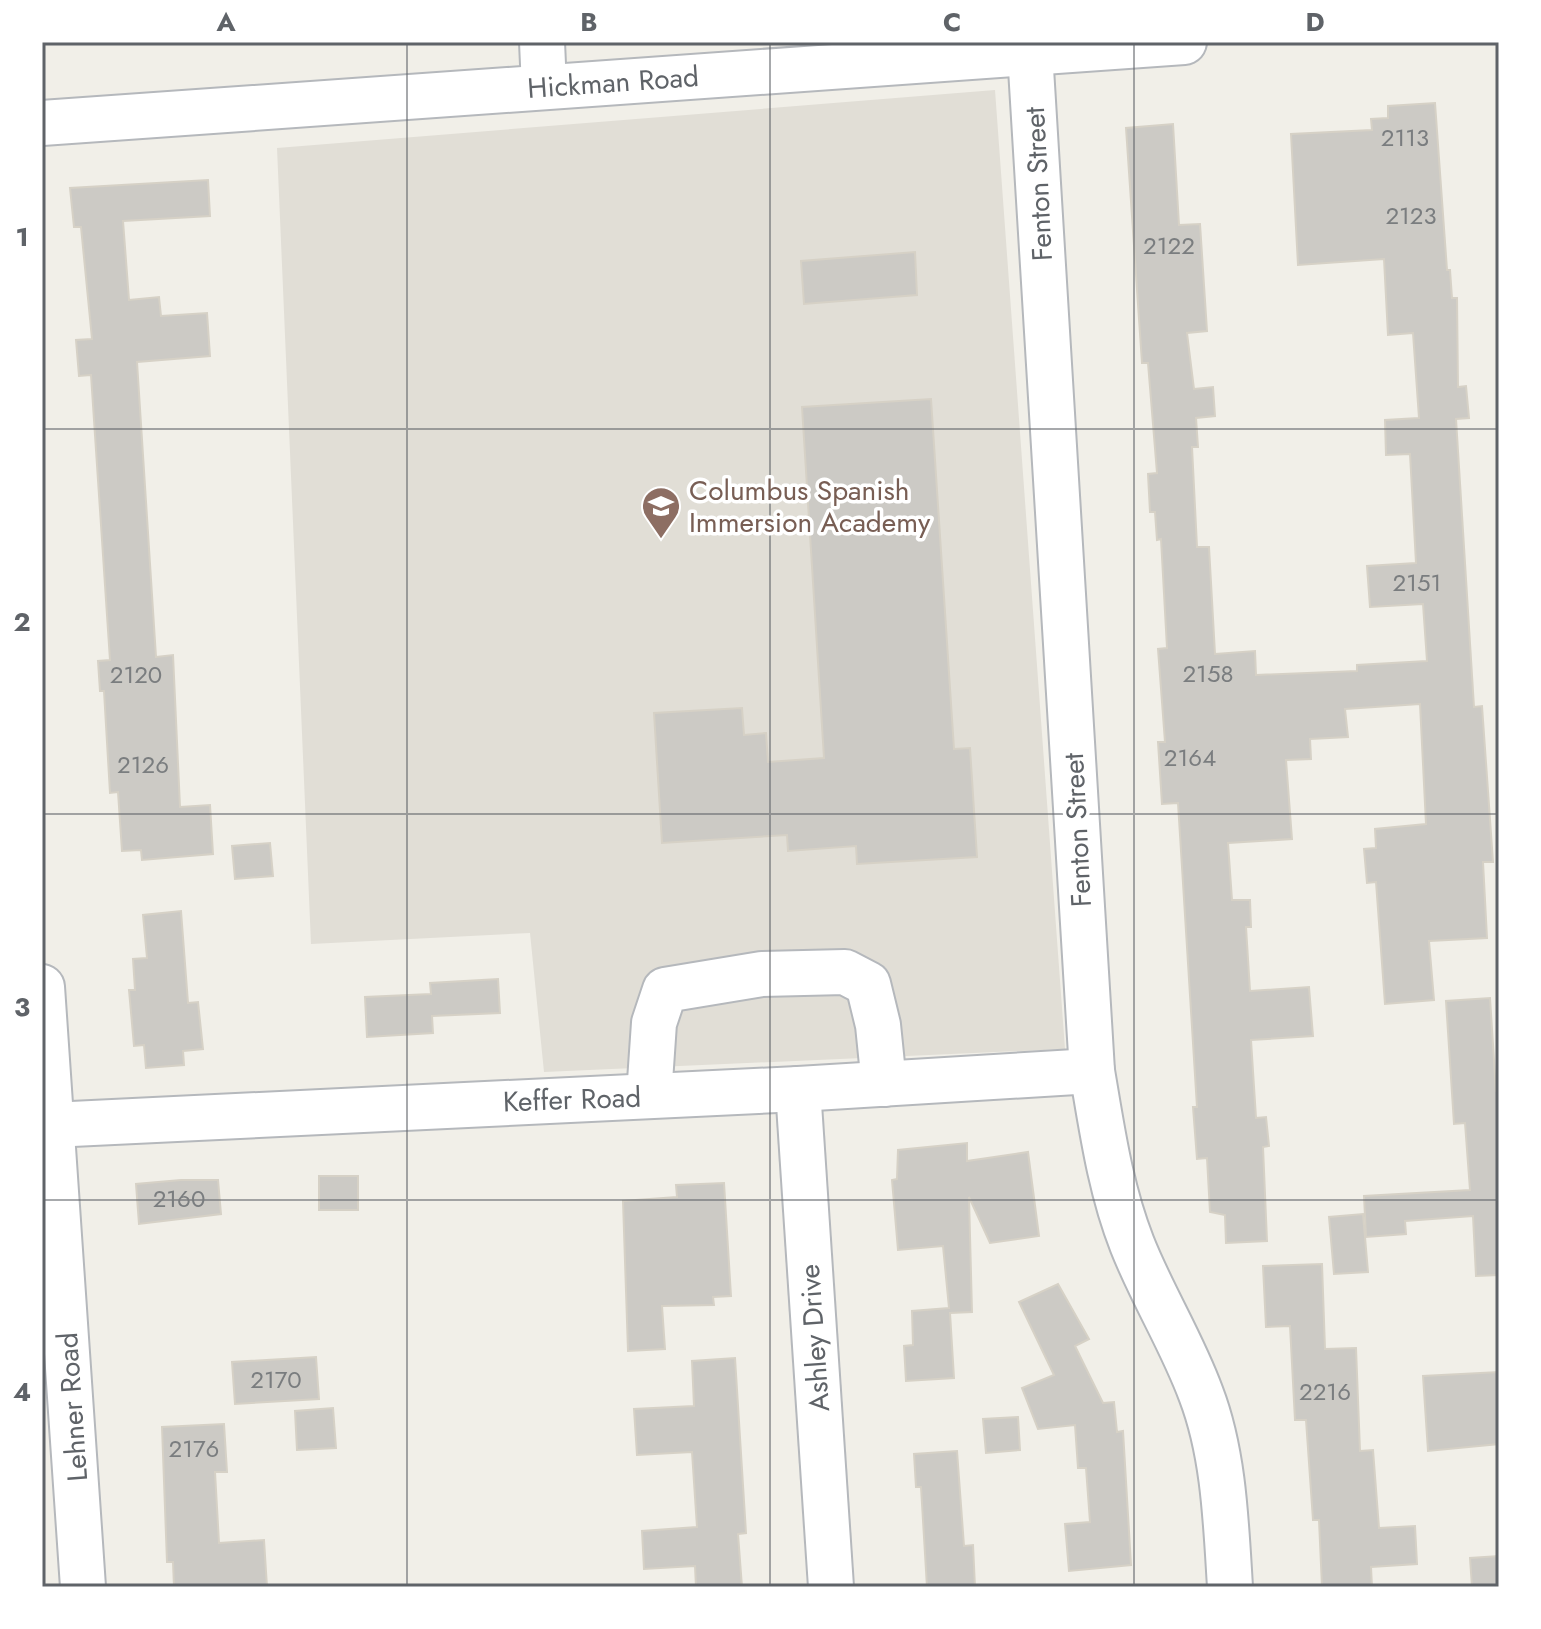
<svg xmlns="http://www.w3.org/2000/svg" width="1541" height="1629" font-family="Jost,sans-serif">
	<style>
		.education { fill: #e1ded6 }
		.building { fill: #cccac5; stroke: #d6d1c6; stroke-width: 2 }
		.lines { fill: none; stroke-linecap: round; stroke-linejoin: round }
		.minor-casing { stroke: #b5b8bc; stroke-width: 48 }
		.minor { stroke: #fff; stroke-width: 44 }
		.grid { fill: none; stroke: #5f6368; stroke-width: 2; stroke-opacity: 0.55 }
		.labels { text-anchor: middle; stroke-width: 7; stroke-linejoin: round; paint-order: stroke }
		.number-label { font-size: 24px; fill: #7a7d7f }
		.street-label { font-size: 28px; fill: #5f6368; stroke: #fff }
		.education-label { font-size: 28px; fill: #785e54; stroke: #fff; text-anchor: start }
		.neatline { fill: none; stroke: #5f6368; stroke-width: 3 }
		.grid-label { font-size: 26px; text-anchor: middle; font-weight: bold; fill: #5f6368 }
	</style>
	<rect width="100%" height="100%" fill="#f1efe8"/>
	<polygon class="education" points="995,90 1065,1049 544,1072 530,933 311,944 277,148"/>
	<g class="building">
		<polygon points="1435,103 1447,270 1450,270 1452,298 1457,298 1458,387 1466,386 1469,418 1456,419 1474,707 1482,706 1493,862 1483,862 1487,938 1429,941 1434,1000 1385,1004 1376,882 1367,883 1364,849 1376,848 1375,829 1426,824 1420,704 1345,709 1348,737 1310,739 1311,759 1286,760 1292,839 1228,843 1232,900 1250,900 1251,927 1246,927 1250,991 1309,987 1313,1036 1251,1040 1256,1118 1266,1117 1269,1146 1263,1147 1267,1241 1226,1243 1225,1215 1210,1212 1207,1158 1197,1159 1193,1107 1197,1107 1178,803 1162,804 1158,742 1165,742 1158,649 1167,648 1161,539 1157,540 1155,512 1150,512 1148,474 1157,473 1148,363 1142,363 1126,128 1173,124 1179,225 1200,224 1207,331 1187,333 1194,389 1213,387 1215,416 1196,418 1198,447 1192,447 1197,547 1209,547 1215,654 1255,651 1256,675 1357,671 1357,665 1427,661 1423,604 1370,607 1367,566 1416,563 1410,454 1386,455 1385,420 1419,418 1413,333 1388,335 1384,259 1298,265 1291,134 1372,130 1371,119 1388,118 1388,106"/>
		<polygon points="208,180 210,216 123,221 129,300 159,297 161,316 207,313 210,356 137,362 156,657 173,655 180,807 210,805 213,854 142,860 141,850 122,851 118,792 110,793 104,691 100,691 98,661 110,660 91,375 79,376 76,340 92,339 81,227 74,227 70,188"/>
		<polygon points="915,252 917,295 804,304 801,261"/>
		<polygon points="931,399 954,749 970,748 977,857 857,864 856,846 788,851 787,835 662,843 654,713 742,708 744,735 766,733 768,762 824,758 802,407"/>
		<polygon points="270,843 273,876 235,879 232,846"/>
		<polygon points="181,911 188,1003 198,1002 203,1049 183,1051 184,1065 146,1068 144,1045 134,1046 129,990 135,990 133,959 147,958 143,915"/>
		<polygon points="498,979 500,1013 432,1016 433,1033 367,1037 365,997 431,994 430,983"/>
		<polygon points="1490,998 1496,1091 1499,1091 1499,1275 1476,1276 1473,1216 1405,1221 1406,1234 1366,1237 1364,1196 1470,1190 1465,1123 1454,1124 1446,1001"/>
		<polygon points="967,1143 967,1161 1028,1152 1039,1236 990,1243 969,1197 972,1312 950,1313 954,1378 906,1381 904,1346 913,1345 912,1311 949,1308 943,1246 898,1250 892,1180 897,1179 898,1150"/>
		<rect x="319" y="1176" width="39" height="34"/>
		<polygon points="181,1180 218,1180 221,1214 139,1224 136,1184"/>
		<polygon points="724,1183 731,1296 713,1297 714,1305 662,1306 665,1349 628,1351 623,1201 677,1197 676,1185"/>
		<polygon points="1363,1214 1368,1272 1334,1274 1329,1217"/>
		<polygon points="1322,1264 1325,1349 1356,1348 1360,1451 1373,1450 1379,1528 1415,1526 1417,1564 1371,1567 1372,1587 1322,1587 1319,1520 1313,1520 1306,1420 1295,1420 1290,1326 1266,1327 1263,1266"/>
		<polygon points="1058,1284 1089,1339 1075,1346 1103,1403 1114,1402 1117,1432 1123,1431 1131,1565 1069,1571 1065,1524 1090,1522 1086,1468 1078,1468 1075,1425 1038,1429 1022,1388 1054,1375 1019,1302"/>
		<polygon points="316,1357 319,1399 235,1404 232,1362"/>
		<polygon points="735,1358 746,1533 738,1534 742,1587 696,1587 695,1566 644,1569 642,1531 697,1527 692,1452 637,1455 634,1409 694,1406 692,1361"/>
		<polygon points="1499,1372 1499,1444 1428,1451 1423,1376"/>
		<polygon points="333,1408 336,1448 297,1450 295,1411"/>
		<polygon points="1018,1417 1020,1450 986,1453 983,1419"/>
		<polygon points="224,1424 227,1472 215,1472 219,1543 264,1540 267,1587 174,1587 173,1562 167,1562 162,1427"/>
		<polygon points="957,1451 964,1546 973,1545 975,1587 927,1587 921,1487 916,1487 914,1454"/>
		<polygon points="1499,1556 1499,1587 1472,1587 1470,1558"/>
	</g>
	<g class="lines">
		<defs>
			<g id="minor">
				<polyline points="542,42 544,87"/>
				<path d="M1030,52L1092,1071C1102,1129 1110,1188 1132,1244C1152,1295 1182,1342 1201,1394C1224,1454 1226,1523 1230,1587"/>
				<polyline points="42,123 1184,42"/>
				<polyline points="42,987 83,1587"/>
				<polyline points="798,1089 831,1587"/>
				<polyline points="649,1096 654,1023 665,990 762,974 845,972 868,984 878,1025 884,1084"/>
				<polyline points="51,1125 798,1089 1092,1071"/>
			</g>
		</defs>
		<use href="#minor" class="minor-casing"/>
		<use href="#minor" class="minor"/>
	</g>
	<path class="grid" d="M407,42V1587M770,42V1587M1134,42V1587M42,429H1499M42,814H1499M42,1200H1499"/>
	<defs>
		<symbol id="school-pin" viewBox="-11 -11 22 30"><path d="M0 17L-7.5 6A9.5 9.5 0 1 1 7.5 6Z" fill="#8d6e63" stroke="#fff"/><path d="M0-5L7-2L0 1L-7-2ZM-4 1L0 2.5L4 1V4Q0 6-4 4Z" fill="#fff"/></symbol>
	</defs>
	<g fill-rule="evenodd">
		<use href="#school-pin" x="639" y="484" width="44" height="60"/>
	</g>
	<g class="labels">
		<g class="number-label">
			<text x="1405" y="146">2113</text>
			<text x="1411" y="224">2123</text>
			<text x="1169" y="254">2122</text>
			<text x="1417" y="591">2151</text>
			<text x="1208" y="682">2158</text>
			<text x="136" y="683">2120</text>
			<text x="1190" y="766">2164</text>
			<text x="143" y="773">2126</text>
			<text x="179" y="1207">2160</text>
			<text x="276" y="1388">2170</text>
			<text x="1325" y="1400">2216</text>
			<text x="194" y="1457">2176</text>
		</g>
		<g class="street-label">
			<text transform="translate(613 82) rotate(-4)" y="10">Hickman Road</text>
			<text transform="translate(1038 184) rotate(-93)" y="10">Fenton Street</text>
			<text transform="translate(1077 830) rotate(-93)" y="10">Fenton Street</text>
			<text transform="translate(572 1099) rotate(-2)" y="10">Keffer Road</text>
			<text transform="translate(814 1338) rotate(-94)" y="10">Ashley Drive</text>
			<text transform="translate(72 1407) rotate(-94)" y="10">Lehner Road</text>
		</g>
		<g class="education-label">
			<text x="689" y="500">Columbus Spanish<tspan x="689" dy="32">Immersion Academy</tspan></text>
		</g>
	</g>
	<rect width="1541" height="1629" fill="none" stroke="#ffffff" stroke-width="88"/>
	<rect x="44" y="44" width="1453" height="1541" class="neatline"/>
	<g class="grid-label">
		<text x="226" y="31">A</text>
		<text x="589" y="31">B</text>
		<text x="952" y="31">C</text>
		<text x="1315" y="31">D</text>
		<text x="22" y="246">1</text>
		<text x="22" y="631">2</text>
		<text x="22" y="1016">3</text>
		<text x="22" y="1401">4</text>
	</g>
</svg>
